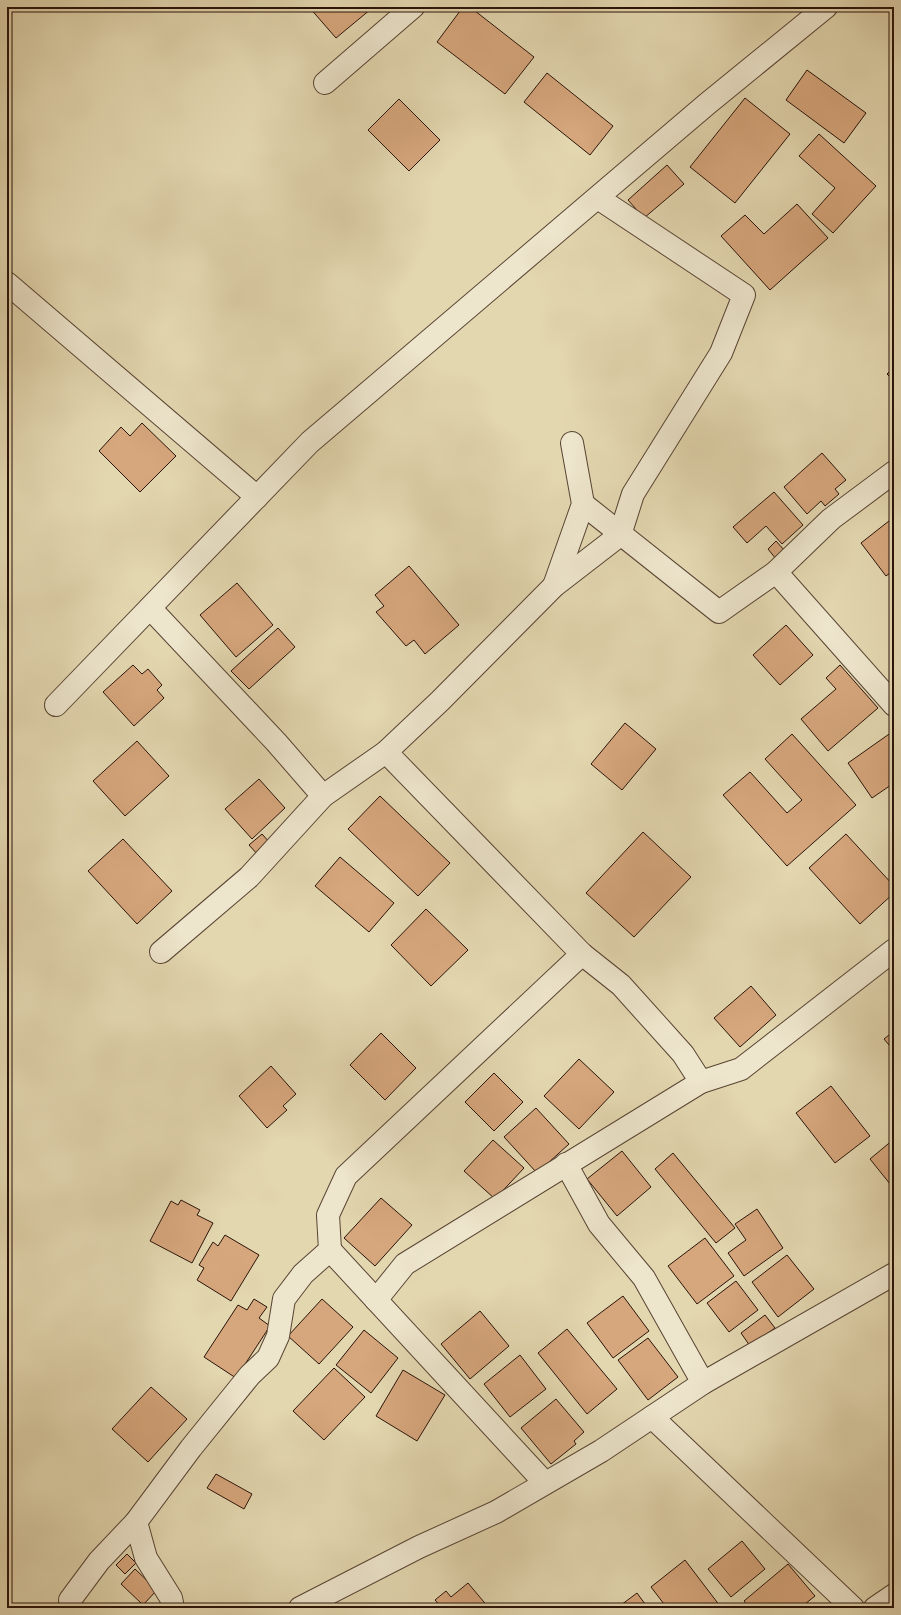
<svg xmlns="http://www.w3.org/2000/svg" width="901" height="1615" font-family="Alegreya,serif">
	<style>
		.building { fill: #d6a67c; stroke: #2a1309 }
		.lines { fill: none; stroke-linecap: round; stroke-linejoin: round }
		.minor-casing { stroke: #584433; stroke-width: 24 }
		.minor { stroke: #ede5cc; stroke-width: 22 }
	</style>
	<rect width="100%" height="100%" fill="#e3d7b0"/>
	<filter id="stains"><feTurbulence type="fractalNoise" baseFrequency=".005" numOctaves="4"/><feColorMatrix values="0 0 0 0 .2 0 0 0 0 .09 0 0 0 0 .02 0 0 0 .5 -.17"/></filter>
	<radialGradient id="worn" r=".72"><stop offset=".6" stop-color="#630" stop-opacity="0"/><stop offset="1" stop-color="#630" stop-opacity=".3"/></radialGradient>
	<g class="building">
		<polygon points="309,7 369,7 371,9 336,38"/>
		<polygon points="463,7 470,7 534,57 505,94 437,42"/>
		<polygon points="807,70 866,113 844,143 786,100"/>
		<polygon points="547,73 613,126 590,155 524,102"/>
		<polygon points="745,98 790,134 735,203 690,167"/>
		<polygon points="399,99 440,140 409,171 368,130"/>
		<polygon points="819,134 876,186 833,233 812,214 835,188 799,156"/>
		<polygon points="667,165 684,184 644,218 628,200"/>
		<polygon points="797,204 828,238 770,290 721,236 745,215 764,234"/>
		<polygon points="894,367 894,381 887,374"/>
		<polygon points="142,423 176,456 140,492 99,451 121,427 130,436"/>
		<polygon points="822,453 846,480 835,489 839,494 825,506 821,501 807,514 784,487"/>
		<polygon points="774,492 803,525 782,544 766,526 747,543 733,527"/>
		<polygon points="894,517 894,570 886,576 861,543"/>
		<polygon points="776,541 785,551 776,559 768,549"/>
		<polygon points="409,566 459,625 425,654 414,640 406,646 376,612 384,606 375,595"/>
		<polygon points="237,583 273,625 236,657 200,615"/>
		<polygon points="786,625 813,655 780,685 753,655"/>
		<polygon points="278,628 295,647 249,689 231,671"/>
		<polygon points="133,665 142,674 148,669 162,685 157,690 164,698 134,726 103,692"/>
		<polygon points="840,665 878,708 828,751 801,719 836,689 826,678"/>
		<polygon points="625,723 656,749 622,790 591,764"/>
		<polygon points="892,732 894,735 894,783 872,798 848,763"/>
		<polygon points="792,734 856,805 787,866 723,795 750,772 787,813 802,800 765,759"/>
		<polygon points="137,741 169,776 125,816 93,781"/>
		<polygon points="259,779 285,808 252,839 225,809"/>
		<polygon points="380,796 450,863 418,896 348,829"/>
		<polygon points="643,832 691,877 634,937 586,893"/>
		<polygon points="262,834 271,844 258,855 249,845"/>
		<polygon points="846,834 894,886 894,893 860,924 809,868"/>
		<polygon points="123,839 172,891 137,924 88,871"/>
		<polygon points="340,857 394,903 369,932 315,886"/>
		<polygon points="426,909 468,950 431,986 391,945"/>
		<polygon points="751,986 776,1015 740,1047 714,1018"/>
		<polygon points="894,1031 894,1051 884,1039"/>
		<polygon points="381,1033 416,1068 385,1100 350,1065"/>
		<polygon points="579,1059 614,1092 579,1129 544,1096"/>
		<polygon points="271,1066 296,1094 283,1106 287,1110 267,1128 239,1096"/>
		<polygon points="494,1073 523,1102 494,1131 465,1102"/>
		<polygon points="831,1086 870,1136 835,1163 796,1113"/>
		<polygon points="536,1108 569,1144 537,1173 504,1137"/>
		<polygon points="894,1139 894,1189 870,1159"/>
		<polygon points="493,1140 524,1168 495,1199 464,1171"/>
		<polygon points="622,1151 651,1187 617,1216 587,1179"/>
		<polygon points="673,1153 735,1228 716,1243 655,1169"/>
		<polygon points="381,1198 412,1225 375,1266 344,1238"/>
		<polygon points="181,1200 200,1210 197,1215 213,1223 192,1263 150,1241 171,1201 178,1205"/>
		<polygon points="757,1209 783,1248 744,1276 728,1253 746,1240 735,1224"/>
		<polygon points="225,1235 259,1255 231,1301 197,1280 204,1268 199,1265 213,1242 218,1246"/>
		<polygon points="705,1238 734,1276 697,1304 668,1266"/>
		<polygon points="787,1255 814,1289 778,1317 752,1282"/>
		<polygon points="736,1281 758,1310 729,1332 707,1303"/>
		<polygon points="623,1296 649,1331 613,1358 587,1323"/>
		<polygon points="254,1299 267,1307 259,1318 270,1326 236,1378 204,1357 238,1305 247,1310"/>
		<polygon points="322,1299 353,1327 319,1364 288,1336"/>
		<polygon points="480,1311 509,1346 470,1379 441,1344"/>
		<polygon points="765,1315 775,1328 750,1346 741,1333"/>
		<polygon points="567,1329 617,1389 587,1414 538,1353"/>
		<polygon points="364,1330 398,1358 371,1393 336,1365"/>
		<polygon points="648,1338 678,1377 648,1400 618,1360"/>
		<polygon points="520,1355 546,1389 510,1417 484,1384"/>
		<polygon points="334,1368 365,1397 324,1440 293,1411"/>
		<polygon points="403,1370 445,1395 417,1441 376,1416"/>
		<polygon points="151,1387 187,1419 148,1462 112,1429"/>
		<polygon points="556,1399 584,1432 574,1441 576,1444 551,1464 521,1428"/>
		<polygon points="216,1474 252,1494 244,1509 207,1488"/>
		<polygon points="742,1541 765,1569 731,1597 708,1569"/>
		<polygon points="127,1554 136,1563 125,1574 116,1565"/>
		<polygon points="685,1560 720,1606 717,1608 667,1608 651,1587"/>
		<polygon points="788,1564 815,1596 800,1608 750,1608 744,1601"/>
		<polygon points="135,1569 157,1590 143,1605 121,1584"/>
		<polygon points="468,1583 489,1608 442,1608 435,1600 446,1591 451,1597"/>
		<polygon points="637,1593 648,1608 617,1608"/>
	</g>
	<g class="lines">
		<defs>
			<g id="minor">
				<polyline points="325,83 413,7"/>
				<polyline points="7,283 257,497"/>
				<polyline points="583,504 719,612 776,572 831,519 894,472"/>
				<polyline points="776,572 894,705"/>
				<polyline points="554,586 583,504 572,443"/>
				<polyline points="150,608 276,742 323,796"/>
				<polyline points="56,705 310,442 707,104 826,7"/>
				<polyline points="386,752 582,954 621,985 683,1054 701,1082"/>
				<polyline points="161,952 249,877 323,796 386,752 440,701 554,586 620,535 633,494 721,353 744,295 598,198"/>
				<polyline points="566,1164 599,1224 644,1278 703,1383"/>
				<polyline points="330,1250 545,1483"/>
				<polyline points="376,1300 405,1264 701,1082 741,1069 894,950"/>
				<polyline points="652,1417 853,1608"/>
				<polyline points="136,1522 146,1558 171,1598 173,1608"/>
				<polyline points="70,1600 99,1561 136,1522 191,1448 250,1375 268,1358 278,1336 284,1299 303,1274 330,1250 328,1215 346,1176 582,954"/>
				<polyline points="300,1608 419,1547 496,1512 601,1451 703,1383 894,1274"/>
				<polyline points="875,1608 894,1595"/>
			</g>
		</defs>
		<use href="#minor" class="minor-casing"/>
		<use href="#minor" class="minor"/>
	</g>
	<rect width="901" height="1615" fill="none" stroke="#e3d7b0" stroke-width="24"/>
	<rect x="8" y="8" width="885" height="1599" fill="none" stroke="#2a1309" stroke-width="2"/>
	<rect x="12" y="12" width="877" height="1591" fill="none" stroke="#2a1309"/>
	<rect width="100%" height="100%" filter="url(#stains)"/>
	<rect width="100%" height="100%" fill="url(#worn)"/>
</svg>
